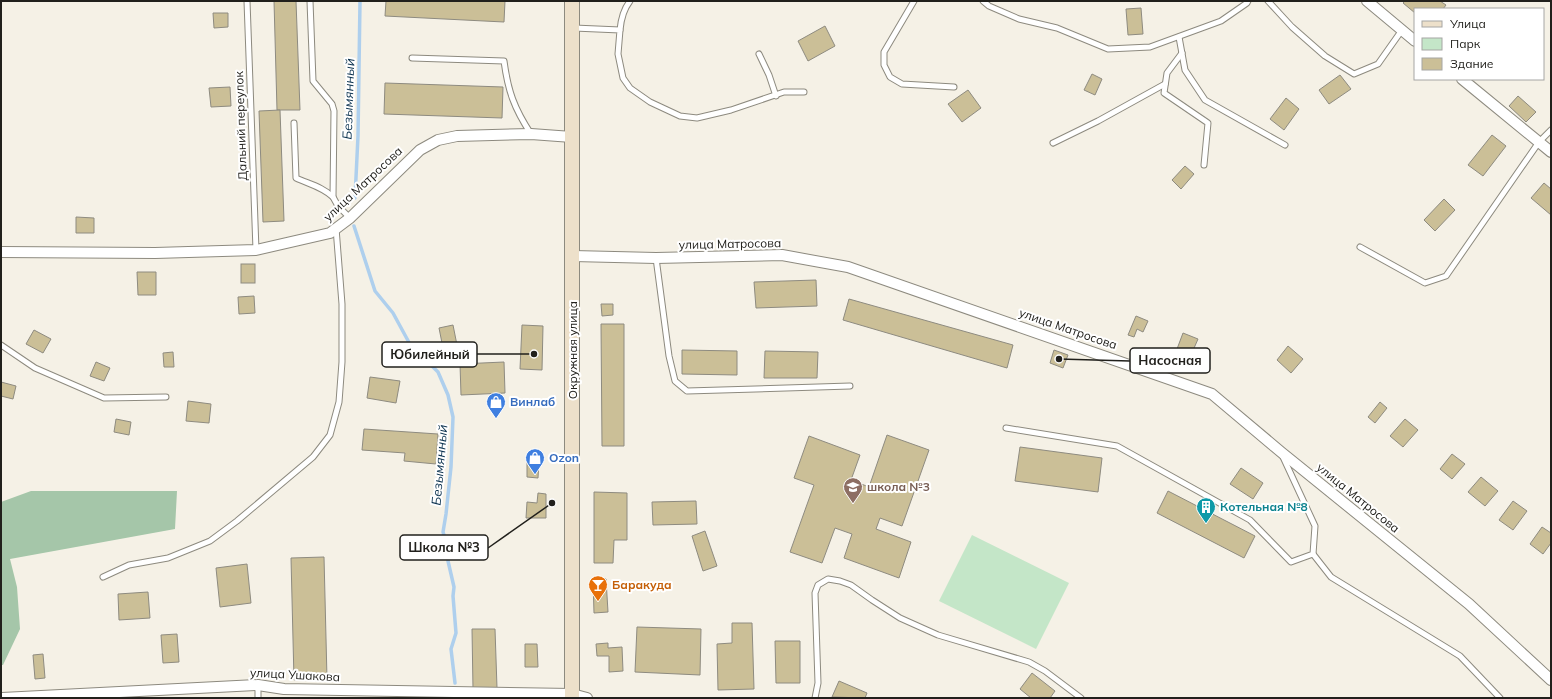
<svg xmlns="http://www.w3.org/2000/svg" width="1552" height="699" font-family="Mulish,sans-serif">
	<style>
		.green { fill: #c4e6c8 }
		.forest { fill: #a5c6a9 }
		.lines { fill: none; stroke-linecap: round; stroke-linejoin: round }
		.stream { stroke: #aecfed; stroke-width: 3.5 }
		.building { fill: #cbbf97; stroke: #8e8b80 }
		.lane-casing { stroke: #8d8a7f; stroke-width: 7 }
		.street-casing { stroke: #8d8a7f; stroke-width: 12 }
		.secondary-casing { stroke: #8d8a7f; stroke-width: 16 }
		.lane { stroke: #fff; stroke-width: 5 }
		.street { stroke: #fff; stroke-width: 10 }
		.secondary { stroke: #ede0ca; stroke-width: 14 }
		.labels { text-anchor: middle; stroke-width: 4; stroke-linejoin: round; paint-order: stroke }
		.street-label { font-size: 12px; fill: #21201c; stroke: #fff }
		.shop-label { font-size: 12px; font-weight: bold; fill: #366cbe; stroke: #fff; text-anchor: start }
		.education-label { font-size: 12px; font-weight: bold; fill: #785e54; stroke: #fff; text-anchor: start }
		.culture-label { font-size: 12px; font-weight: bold; fill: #0d838f; stroke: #fff; text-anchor: start }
		.food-label { font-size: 12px; font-weight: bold; fill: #c56008; stroke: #fff; text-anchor: start }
		.water-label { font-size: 13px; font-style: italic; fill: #0a314e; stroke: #fff }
		.leader { fill: none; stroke: #21201c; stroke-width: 1.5 }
		.callout-dot { fill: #21201c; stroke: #fff; stroke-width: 1.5 }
		.callout { fill: #fff; stroke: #21201c; stroke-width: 1.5 }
		.callout-label { font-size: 13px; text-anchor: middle; font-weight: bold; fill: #21201c }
	</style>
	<rect width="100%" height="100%" fill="#f5f1e6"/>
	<polygon class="green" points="972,535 1069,583 1036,649 939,601"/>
	<polygon class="forest" points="31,491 177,491 175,529 10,559 17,587 20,629 3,665 1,665 1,502"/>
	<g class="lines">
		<g class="stream">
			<polyline points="355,198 358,136 360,1"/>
			<polyline points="354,226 375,291 393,313 412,348 423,357 438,372 448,395 453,417 451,467 446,514 443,532 449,550 448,561 454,587 453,596 456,633 451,649 455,683"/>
		</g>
	</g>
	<g class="building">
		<polygon points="274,1 296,1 300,110 277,110"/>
		<polygon points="386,1 505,1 504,22 385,16"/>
		<polygon points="1405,1 1440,1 1446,5 1443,9 1415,9 1415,13 1403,3"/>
		<polygon points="1141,8 1143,34 1128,35 1126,9"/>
		<polygon points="213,13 228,13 228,27 214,28"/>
		<polygon points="825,26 835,46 808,61 798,41"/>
		<polygon points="1092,74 1102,79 1095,95 1084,90"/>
		<polygon points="1340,75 1351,89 1329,104 1319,90"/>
		<polygon points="385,83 503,87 502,118 384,114"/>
		<polygon points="230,87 231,106 211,107 209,88"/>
		<polygon points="968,90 981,108 962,122 948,104"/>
		<polygon points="1518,96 1536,112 1526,122 1509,106"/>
		<polygon points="1286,98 1299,109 1284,130 1270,119"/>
		<polygon points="280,110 284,221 263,222 259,111"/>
		<polygon points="1492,135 1506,146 1483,176 1468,165"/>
		<polygon points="1185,166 1194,174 1181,189 1172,180"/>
		<polygon points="1544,183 1551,189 1551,215 1531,198"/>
		<polygon points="1444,199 1455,210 1435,231 1424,220"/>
		<polygon points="76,217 94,218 94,233 76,233"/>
		<rect x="241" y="264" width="14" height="19"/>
		<polygon points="137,272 156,272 156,295 138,295"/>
		<polygon points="816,280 817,306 756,308 754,282"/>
		<polygon points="254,296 255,313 239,314 238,297"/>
		<polygon points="849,299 1013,345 1007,368 843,320"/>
		<polygon points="601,304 613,304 613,315 602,316"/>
		<polygon points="1136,316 1148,321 1143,332 1137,329 1134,337 1128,335"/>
		<polygon points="601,324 624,324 624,446 602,446"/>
		<polygon points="453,325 458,350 444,353 439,328"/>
		<polygon points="522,325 543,326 542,370 520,369"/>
		<polygon points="34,330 51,339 43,353 26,344"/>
		<polygon points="1183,333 1198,339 1191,355 1177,349"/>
		<polygon points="1288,346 1303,359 1291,373 1277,360"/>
		<polygon points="682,350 737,351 737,375 682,374"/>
		<polygon points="1054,350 1068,355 1063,368 1050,363"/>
		<polygon points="765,351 818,352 817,378 764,378"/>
		<polygon points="173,352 174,367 164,367 163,353"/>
		<polygon points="96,362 110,368 104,381 90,376"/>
		<polygon points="504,362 505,393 461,395 460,364"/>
		<polygon points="370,377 400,381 396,403 367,398"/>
		<polygon points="1,382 16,386 13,399 1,396"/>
		<polygon points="188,401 211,404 209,423 186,421"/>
		<polygon points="1380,402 1387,408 1375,423 1368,417"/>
		<polygon points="116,419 131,422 129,435 114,432"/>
		<polygon points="1405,419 1418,430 1403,447 1390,436"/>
		<polygon points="364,429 438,434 436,464 404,461 405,453 362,450"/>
		<polygon points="887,435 929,450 902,526 880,518 876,529 911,542 899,578 844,558 852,534 835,528 822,563 790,552 814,485 794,478 809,436 860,455 851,480 869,487"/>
		<polygon points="1020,447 1102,458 1098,492 1015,481"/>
		<polygon points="1452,454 1465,464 1452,479 1440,469"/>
		<polygon points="527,461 539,461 538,478 527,477"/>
		<polygon points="1241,468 1263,483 1253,499 1230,484"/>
		<polygon points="1481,477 1498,491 1485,506 1468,492"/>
		<polygon points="1168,491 1255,536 1244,558 1157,513"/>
		<polygon points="594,492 627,493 627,540 614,540 613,563 594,563"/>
		<polygon points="538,493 546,494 546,518 526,518 527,502 537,503"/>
		<polygon points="696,501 697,524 653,525 652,502"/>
		<polygon points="1513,501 1527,511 1513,530 1499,520"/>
		<polygon points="1542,527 1551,533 1551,543 1543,554 1530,544"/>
		<polygon points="705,531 717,566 703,571 692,536"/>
		<polygon points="324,557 327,679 294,680 291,558"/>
		<polygon points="247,564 251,603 220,607 216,568"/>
		<polygon points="606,579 608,612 594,613 593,580"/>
		<polygon points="148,592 150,618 119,620 118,594"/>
		<polygon points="732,623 752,623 754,689 718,690 717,644 732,643"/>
		<polygon points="637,627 701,629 700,675 635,672"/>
		<polygon points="472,629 495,629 497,688 473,689"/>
		<polygon points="177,634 179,662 163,663 161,635"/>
		<polygon points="775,641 800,641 800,683 776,683"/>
		<polygon points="608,643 608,648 622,647 623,671 609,672 609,656 597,656 596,644"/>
		<polygon points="525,644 537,644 538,667 525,667"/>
		<polygon points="43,654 45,678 35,679 33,655"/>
		<polygon points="1032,673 1055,691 1050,698 1031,698 1020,689"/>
		<polygon points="839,681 867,693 865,698 832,697"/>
	</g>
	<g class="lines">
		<defs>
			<g id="lane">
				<polyline points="247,1 256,250"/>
				<polyline points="310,1 313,81 332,104 334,111 333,197 338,206 350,218"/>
				<polyline points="914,1 884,52 884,65 890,77 902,84 954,87"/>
				<polyline points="983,1 989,6 1019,19 1057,28 1108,49 1150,47 1221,21 1247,3 1248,1"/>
				<polyline points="1268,1 1292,27 1325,56 1354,74 1378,64 1402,30"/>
				<polyline points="574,28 620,30 618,54 623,78 630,88 650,102 680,116 697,118 731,110 784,92 804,92"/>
				<path d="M620,30C621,19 623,10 630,1"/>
				<polyline points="1179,37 1185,70 1205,100 1285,145"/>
				<polyline points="1182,53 1167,73 1164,93 1208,123 1204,165"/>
				<polyline points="759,54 769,75 776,96"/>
				<path d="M412,58L504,61C508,91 514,108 531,134"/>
				<path d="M294,123L296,178C309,184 323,187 333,197"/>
				<polyline points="1053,143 1098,121 1165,84"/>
				<polyline points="1360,247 1425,283 1446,276 1539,142 1551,130"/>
				<polyline points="656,258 669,356 675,381 687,391 850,386"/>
				<polyline points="1,345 35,368 104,398 166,397"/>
				<polyline points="1006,428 1117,446 1250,520 1291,562 1313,554 1315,526 1283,457"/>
				<polyline points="1313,554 1331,577 1460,656 1500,698"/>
				<polyline points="103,577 129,565 168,558 210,541 237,521 313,457 330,435 339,402 342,362 342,304 336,228"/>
				<polyline points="258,685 258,698"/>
				<polyline points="815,698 818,683 815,593 818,585 828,579 840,581 851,585 872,600 900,618 938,635 1029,662 1045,671 1081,698"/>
			</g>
			<g id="street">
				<polyline points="1367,1 1415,41"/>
				<polyline points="1462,79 1551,152"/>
				<polyline points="1,252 155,253 256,250 330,233 350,218 420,150 438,140 457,136 531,134 572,137"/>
				<polyline points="573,256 656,258 782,255 848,267 1212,394 1281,452 1469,604 1551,680"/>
				<polyline points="2,698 258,685 284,689 572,694 587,698"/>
			</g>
			<polyline id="secondary" points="572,698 572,1"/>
		</defs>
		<use href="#lane" class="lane-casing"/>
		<use href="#street" class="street-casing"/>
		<use href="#secondary" class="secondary-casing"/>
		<use href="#lane" class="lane"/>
		<use href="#street" class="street"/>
		<use href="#secondary" class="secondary"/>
	</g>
	<defs>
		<symbol id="shop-pin" viewBox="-11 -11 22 30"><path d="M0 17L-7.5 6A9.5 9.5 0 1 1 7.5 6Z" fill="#3f7fe0" stroke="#fff"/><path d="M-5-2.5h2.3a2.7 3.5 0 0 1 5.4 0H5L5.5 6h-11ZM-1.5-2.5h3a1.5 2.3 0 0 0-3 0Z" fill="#fff"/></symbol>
		<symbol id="school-pin" viewBox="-11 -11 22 30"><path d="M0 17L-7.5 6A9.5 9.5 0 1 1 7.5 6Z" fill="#8d6e63" stroke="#fff"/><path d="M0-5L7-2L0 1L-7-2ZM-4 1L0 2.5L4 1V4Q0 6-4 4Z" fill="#fff"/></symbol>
		<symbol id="building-pin" viewBox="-11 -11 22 30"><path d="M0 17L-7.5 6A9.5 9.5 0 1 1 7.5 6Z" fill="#0f9aa8" stroke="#fff"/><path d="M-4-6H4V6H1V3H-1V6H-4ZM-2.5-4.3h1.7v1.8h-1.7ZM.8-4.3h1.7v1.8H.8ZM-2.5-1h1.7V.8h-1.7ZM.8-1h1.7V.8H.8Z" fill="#fff"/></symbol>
		<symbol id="bar-pin" viewBox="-11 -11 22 30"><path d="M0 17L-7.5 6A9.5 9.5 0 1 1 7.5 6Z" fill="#e8710a" stroke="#fff"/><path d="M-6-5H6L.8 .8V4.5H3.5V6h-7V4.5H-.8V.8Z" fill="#fff"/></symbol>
	</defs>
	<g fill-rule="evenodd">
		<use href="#shop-pin" x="485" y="391" width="22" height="30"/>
		<use href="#shop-pin" x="524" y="447" width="22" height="30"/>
		<use href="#school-pin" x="842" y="476" width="22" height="30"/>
		<use href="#building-pin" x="1195" y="496" width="22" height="30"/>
		<use href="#bar-pin" x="587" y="574" width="22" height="30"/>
	</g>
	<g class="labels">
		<g class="street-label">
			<text transform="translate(241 126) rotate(-92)" y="4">Дальний переулок</text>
			<text transform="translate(363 184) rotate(-43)" y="4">улица Матросова</text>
			<text transform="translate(730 244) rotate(-1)" y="4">улица Матросова</text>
			<text transform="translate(1068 329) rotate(19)" y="4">улица Матросова</text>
			<text transform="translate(573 350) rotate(-90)" y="4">Окружная улица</text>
			<text transform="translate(1358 498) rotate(39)" y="4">улица Матросова</text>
			<text transform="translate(295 675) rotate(3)" y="4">улица Ушакова</text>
		</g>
		<g class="shop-label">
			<text x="510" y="406">Винлаб</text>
			<text x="549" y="462">Ozon</text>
		</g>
		<g class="education-label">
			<text x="867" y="491">школа №3</text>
		</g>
		<g class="culture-label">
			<text x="1220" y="511">Котельная №8</text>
		</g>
		<g class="food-label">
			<text x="612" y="589">Баракуда</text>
		</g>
		<g class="water-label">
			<text transform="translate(348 99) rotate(-88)" y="5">Безымянный</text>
			<text transform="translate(439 465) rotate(-85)" y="5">Безымянный</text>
		</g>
	</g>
	<path class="leader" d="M534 354L477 354M1059 359L1130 361M552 503L488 548"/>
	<g class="callout-dot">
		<circle cx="534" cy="354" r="4"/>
		<circle cx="1059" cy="359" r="4"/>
		<circle cx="552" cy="503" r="4"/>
	</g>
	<g class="callout">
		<rect x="382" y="342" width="95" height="25" rx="4"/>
		<rect x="1130" y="348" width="80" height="25" rx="4"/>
		<rect x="400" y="535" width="88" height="25" rx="4"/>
	</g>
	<g class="callout-label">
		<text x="430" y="359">Юбилейный</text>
		<text x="1170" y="365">Насосная</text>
		<text x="444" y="552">Школа №3</text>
	</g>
	<rect width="1552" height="699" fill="none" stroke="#21201c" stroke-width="4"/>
	<rect x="1414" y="8" width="130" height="72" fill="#ffffff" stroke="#a6a6a4"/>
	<rect x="1422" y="21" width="20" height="6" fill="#ede0ca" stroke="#a6a6a4"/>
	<text x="1450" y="28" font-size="12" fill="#21201c">Улица</text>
	<rect x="1422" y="38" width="20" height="12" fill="#c4e6c8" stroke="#a6a6a4"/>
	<text x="1450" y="48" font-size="12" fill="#21201c">Парк</text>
	<rect x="1422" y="58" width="20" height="12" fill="#cbbf97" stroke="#a6a6a4"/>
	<text x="1450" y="68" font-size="12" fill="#21201c">Здание</text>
</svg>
